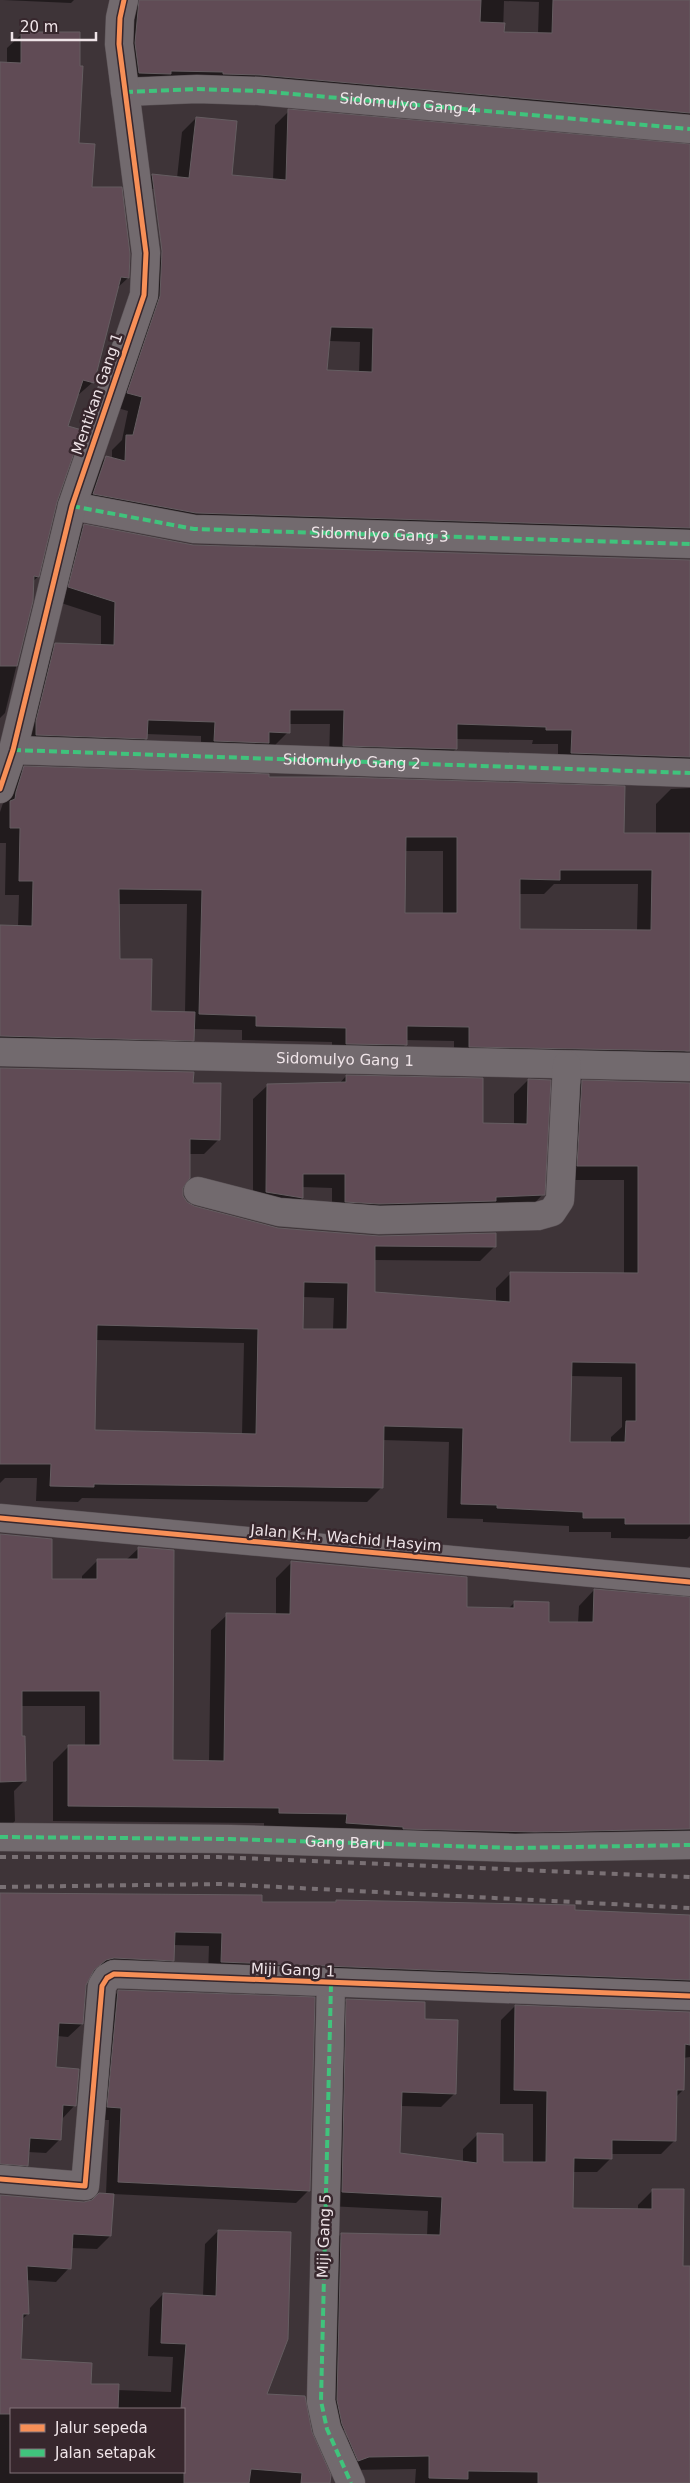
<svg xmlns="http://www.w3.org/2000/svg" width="690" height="2483" font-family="'DejaVu Sans',sans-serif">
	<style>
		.shadow { fill: #0007; fill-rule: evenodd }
		.building { fill: #604b55; stroke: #655d61; fill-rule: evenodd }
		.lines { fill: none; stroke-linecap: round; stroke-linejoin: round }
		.minor-casing { stroke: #595155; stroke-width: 29 }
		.minor { stroke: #726a6e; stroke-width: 28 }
		.rail { stroke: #797074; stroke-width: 4; stroke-dasharray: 6 6; stroke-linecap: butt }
		.quiet { stroke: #40c37c; stroke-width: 4; stroke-dasharray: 8 4; stroke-linecap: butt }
		.cycleway-casing { stroke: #37272d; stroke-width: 8 }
		.cycleway { stroke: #f78f57; stroke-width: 5 }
		.labels { text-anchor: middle; stroke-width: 5; stroke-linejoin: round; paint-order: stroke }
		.street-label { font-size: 15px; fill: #efe4e8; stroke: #37272d }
	</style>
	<rect width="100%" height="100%" fill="#3e3438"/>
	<g class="shadow">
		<polygon points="3,0 74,0 71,3"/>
		<path d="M118,0H690V120L124,88ZM504,1L539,2L538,34L503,33Z"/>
		<polygon points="22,34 78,144 91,188 128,278 116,289 93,382 77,396 66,427 56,502 38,577 32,582 32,601 5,713 0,718 0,63 7,63 7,48"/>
		<path d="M289,111L690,145V549L181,527L79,508L92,471L106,457L112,459V450L122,440L128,411L114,407L146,311L138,189L152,175L177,178L182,132L196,118L230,176L273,180L275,125ZM152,189H155L164,257L161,258ZM329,341L360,342L359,373L325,372Z"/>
		<polygon points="84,525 193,546 690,561 690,782 558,767 558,744 532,744 533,740 456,739 456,749 441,763 329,759 330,724 289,724 288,732 274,746 201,755 201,736 146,734 146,738 132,753 22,749 41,659 55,645 101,646 101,616 55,601 70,540"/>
		<path d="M25,767L267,778L623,834H656V804L671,789L690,788V1050L684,1051L690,1053V1077L454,1061V1041L405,1040V1045L391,1059L332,1058V1042L242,1040V1030L194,1029L193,1040L179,1055L0,1051V926L18,927L19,895H5L6,843H0V812L10,782ZM405,851H443V915L404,914ZM554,884H638L637,931L519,930V894H544ZM118,904H187L185,1013L150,1012L118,961Z"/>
		<path d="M0,1069L192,1084L219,1139L204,1154H189L182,1186V1195L186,1203L194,1207L278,1229L495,1246L480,1261L374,1260L373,1293L496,1302V1288L511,1273L624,1274V1180H563L568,1096L582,1082L690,1084V1536L687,1539L611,1538V1532H569V1526L483,1522V1519L447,1518L449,1442L382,1440L381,1488L367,1502L82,1498L78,1502L36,1501L37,1478H5L0,1483ZM302,1297L334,1298L333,1330H302ZM96,1340L244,1343L242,1435L94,1432ZM570,1376L622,1377V1427L611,1437V1444H568Z"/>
		<polygon points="346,1076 482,1125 514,1125 514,1094 528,1080 543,1194 530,1208 332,1215 332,1188 302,1187 302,1198 288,1211 253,1206 253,1099 267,1086 339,1084"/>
		<polygon points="0,1534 51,1580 82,1580 82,1576 98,1560 126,1560 139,1548 172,1761 209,1762 211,1630 227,1615 276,1615 276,1578 292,1562 465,1609 508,1609 514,1603 548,1623 578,1623 579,1606 594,1590 690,1599 690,1842 264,1828 264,1823 53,1821 53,1762 69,1746 85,1746 85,1706 20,1706 24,1781 14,1791 15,1821 0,1836"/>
		<polygon points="0,1894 690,1916 690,2004 208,1975 209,1946 173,1945 173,1960 160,1974 100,1971 92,1973 87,1978 82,2024 68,2037 57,2036 54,2068 75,2105 62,2119 60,2139 46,2153 28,2152 27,2165 14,2178 0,2178"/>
		<path d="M119,1991L309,2190L296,2203L113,2194L110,2236L97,2249L71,2248L69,2268L56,2282L26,2280L28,2314L21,2320L20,2360L90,2385L117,2390L171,2392L173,2357L148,2356L150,2308L163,2294L203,2296L205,2244L218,2231L265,2395L316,2483H0V2196L84,2203L106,2194L109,2120H95L106,2004ZM11,2409H184V2472H11Z"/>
		<polygon points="347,2000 424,2020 455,2093 441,2107 401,2106 399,2154 463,2162 463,2149 477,2135 502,2163 533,2163 533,2104 500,2104 501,2020 515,2006 690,2013 690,2057 683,2058 683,2090 675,2098 675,2140 661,2154 611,2154 611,2158 597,2172 572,2172 572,2209 638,2210 638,2205 652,2191 682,2268 690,2268 690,2483 415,2483 416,2469 349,2470 347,2430 327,2430 327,2248 341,2234 427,2236 428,2211 328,2206 333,2014"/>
	</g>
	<g class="building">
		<polygon points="139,0 481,0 480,22 505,23 504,32 552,33 553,0 690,0 690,113 260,75 223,74 223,72 171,71 171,74 139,73 135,43"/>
		<polygon points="21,32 80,32 80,66 83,66 79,143 95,144 92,187 122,187 130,254 129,278 121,277 94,383 83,380 68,426 82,430 57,502 39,577 34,576 33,601 17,666 0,666 0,62 21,63"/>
		<path d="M288,109L690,144V528L196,513L93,494L106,456L125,461L126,435H133L142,397L127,393L160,296L162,251L152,174L189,178L196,117L237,121L232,175L286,180ZM331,327L373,328L372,372L327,370Z"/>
		<polygon points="84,524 193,545 690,560 690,757 571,753 572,730 546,730 546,727 457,724 457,749 343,746 344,710 290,710 290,733 269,732 269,743 214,741 215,722 148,720 147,739 36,735 36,721 55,643 114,645 115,602 68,587"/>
		<path d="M24,766L269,774V777H342L625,786L624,833H690V1051L469,1047V1027L407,1026V1045L346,1044V1028L256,1026V1016L199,1014L202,890L119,889L120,959H152L151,1011L195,1012L194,1041L0,1036V925L32,926L33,881H19L20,828H10V801L15,799L16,792ZM406,837H457V913H405ZM560,870H652L651,930L520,929V879L560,880Z"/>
		<path d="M0,1068L194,1072L193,1083H221L220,1140L190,1139V1178L183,1188V1196L187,1202L194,1206L278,1228L379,1236L496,1233V1247L375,1246V1292L510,1302V1272L638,1273V1166H577L582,1080L690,1083V1524H625V1518H583V1512L497,1508V1505L461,1504L463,1428L384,1426L383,1488L94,1484V1487L50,1486L51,1464H0ZM304,1282L348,1283L347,1329H303ZM97,1325L258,1329L256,1434L95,1430ZM572,1362L636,1363V1421H626L625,1442H570Z"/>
		<polygon points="346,1075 483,1078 483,1123 527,1124 528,1079 551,1080 545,1195 496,1197 496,1201 379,1204 345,1202 345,1174 303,1174 303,1198 266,1192 267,1084 346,1082"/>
		<polygon points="0,1534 52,1539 52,1579 97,1579 97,1559 138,1559 138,1547 174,1550 173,1760 224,1761 226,1613 290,1614 291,1561 467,1577 467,1607 514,1608 514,1601 549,1602 549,1622 593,1622 594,1589 690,1597 690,1829 535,1832 403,1829 403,1827 346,1823 347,1814 279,1813 279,1808 68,1806 68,1745 100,1745 100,1691 22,1691 22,1736 25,1736 26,1781 0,1782"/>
		<polygon points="0,1893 262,1895 262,1902 336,1902 336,1900 575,1905 575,1910 690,1915 690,1980 221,1962 222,1933 175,1932 174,1961 114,1958 106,1960 94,1970 86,1985 83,2024 59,2023 56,2067 79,2069 76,2106 63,2105 61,2140 30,2138 28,2166 0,2164"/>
		<polygon points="118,1990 315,1997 310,2191 118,2182 121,2108 107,2107"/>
		<polygon points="346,1999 425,2002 425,2019 458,2020 456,2094 402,2092 400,2153 477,2163 477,2133 503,2134 503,2162 546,2162 547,2091 514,2090 515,2005 690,2012 690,2045 685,2044 684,2090 677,2090 676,2141 612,2140 612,2159 574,2158 573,2208 652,2209 652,2189 684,2189 683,2266 690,2266 690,2483 538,2483 538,2472 468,2471 468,2479 429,2478 429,2456 369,2457 358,2461 342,2424 337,2400 341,2233 440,2235 442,2197 342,2192"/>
		<polygon points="99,2193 114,2194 111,2236 73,2234 71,2269 27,2266 29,2314 23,2314 21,2359 92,2363 91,2384 119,2384 118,2409 11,2409 11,2414 0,2414 0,2195 84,2202 92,2200"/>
		<polygon points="218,2230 291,2232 288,2339 267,2394 305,2396 312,2432 331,2475 330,2483 301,2483 302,2473 251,2469 249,2483 184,2483 184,2409 181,2409 186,2344 161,2343 163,2293 216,2296"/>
	</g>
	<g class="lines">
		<defs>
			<g id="minor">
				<path id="s1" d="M125,92L197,89L259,91L690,129"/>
				<polyline points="72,506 194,529 690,544"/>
				<polyline points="13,750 690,773"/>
				<polyline points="0,789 13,750 72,506 144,295 146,253 119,44 120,18 124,0"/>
				<path id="s2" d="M0,1052L690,1067"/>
				<polyline points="198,1191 279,1212 379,1220 538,1216 552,1212 560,1200 567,1065"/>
				<polyline points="0,1518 690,1582"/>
				<path id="s3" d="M0,1837L230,1839L515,1848L690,1845"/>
				<polyline points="331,1984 321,2401 327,2429 351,2483"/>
				<polyline points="0,2179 85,2186 102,1986 107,1978 114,1974 690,1996"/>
			</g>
		</defs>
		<use href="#minor" class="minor-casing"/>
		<use href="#minor" class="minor"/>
		<g class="rail">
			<polyline points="0,1857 218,1857 690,1877"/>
			<polyline points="0,1887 220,1884 690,1908"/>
		</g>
		<g class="quiet">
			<polyline points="125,92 197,89 259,91 690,129"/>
			<path id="s4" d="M72,506L194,529L690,544"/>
			<path id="s5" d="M13,750L690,773"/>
			<polyline points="0,1837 230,1839 515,1848 690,1845"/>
			<polyline points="331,1984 321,2401 327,2429 351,2483"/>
		</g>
		<defs>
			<g id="cycleway">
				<polyline points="0,789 13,750 72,506 144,295 146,253 119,44 120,18 124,0"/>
				<polyline points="0,1518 690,1582"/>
				<polyline points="0,2179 85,2186 102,1986 107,1978 114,1974 690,1996"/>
			</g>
		</defs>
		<use href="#cycleway" class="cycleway-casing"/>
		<use href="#cycleway" class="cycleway"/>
	</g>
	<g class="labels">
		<g class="street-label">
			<text dy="5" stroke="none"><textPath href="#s1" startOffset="284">Sidomulyo Gang 4</textPath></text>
			<text transform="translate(97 394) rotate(-71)" y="5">Mentikan Gang 1</text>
			<text dy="5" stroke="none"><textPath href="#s4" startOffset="310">Sidomulyo Gang 3</textPath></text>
			<text dy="5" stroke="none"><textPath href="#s5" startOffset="339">Sidomulyo Gang 2</textPath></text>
			<text dy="5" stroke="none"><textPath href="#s2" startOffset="345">Sidomulyo Gang 1</textPath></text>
			<text transform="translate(346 1538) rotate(5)" y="5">Jalan K.H. Wachid Hasyim</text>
			<text dy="5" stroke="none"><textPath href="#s3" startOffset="345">Gang Baru</textPath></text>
			<text transform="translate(293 1970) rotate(2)" y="5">Miji Gang 1</text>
			<text transform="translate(324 2236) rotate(-88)" y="5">Miji Gang 5</text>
		</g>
	</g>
	<rect x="10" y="2408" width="175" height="65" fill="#37272d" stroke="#817378"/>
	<rect x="20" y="2424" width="25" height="8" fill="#f78f57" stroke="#817378"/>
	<text x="55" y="2433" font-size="15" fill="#efe4e8">Jalur sepeda</text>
	<rect x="20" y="2449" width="25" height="8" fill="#40c37c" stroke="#817378"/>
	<text x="55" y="2458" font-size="15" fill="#efe4e8">Jalan setapak</text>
	<path d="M12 32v8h84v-8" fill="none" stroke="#efe4e8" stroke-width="2.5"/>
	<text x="20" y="32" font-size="15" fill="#efe4e8" stroke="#37272d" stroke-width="4" paint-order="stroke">20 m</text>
</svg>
